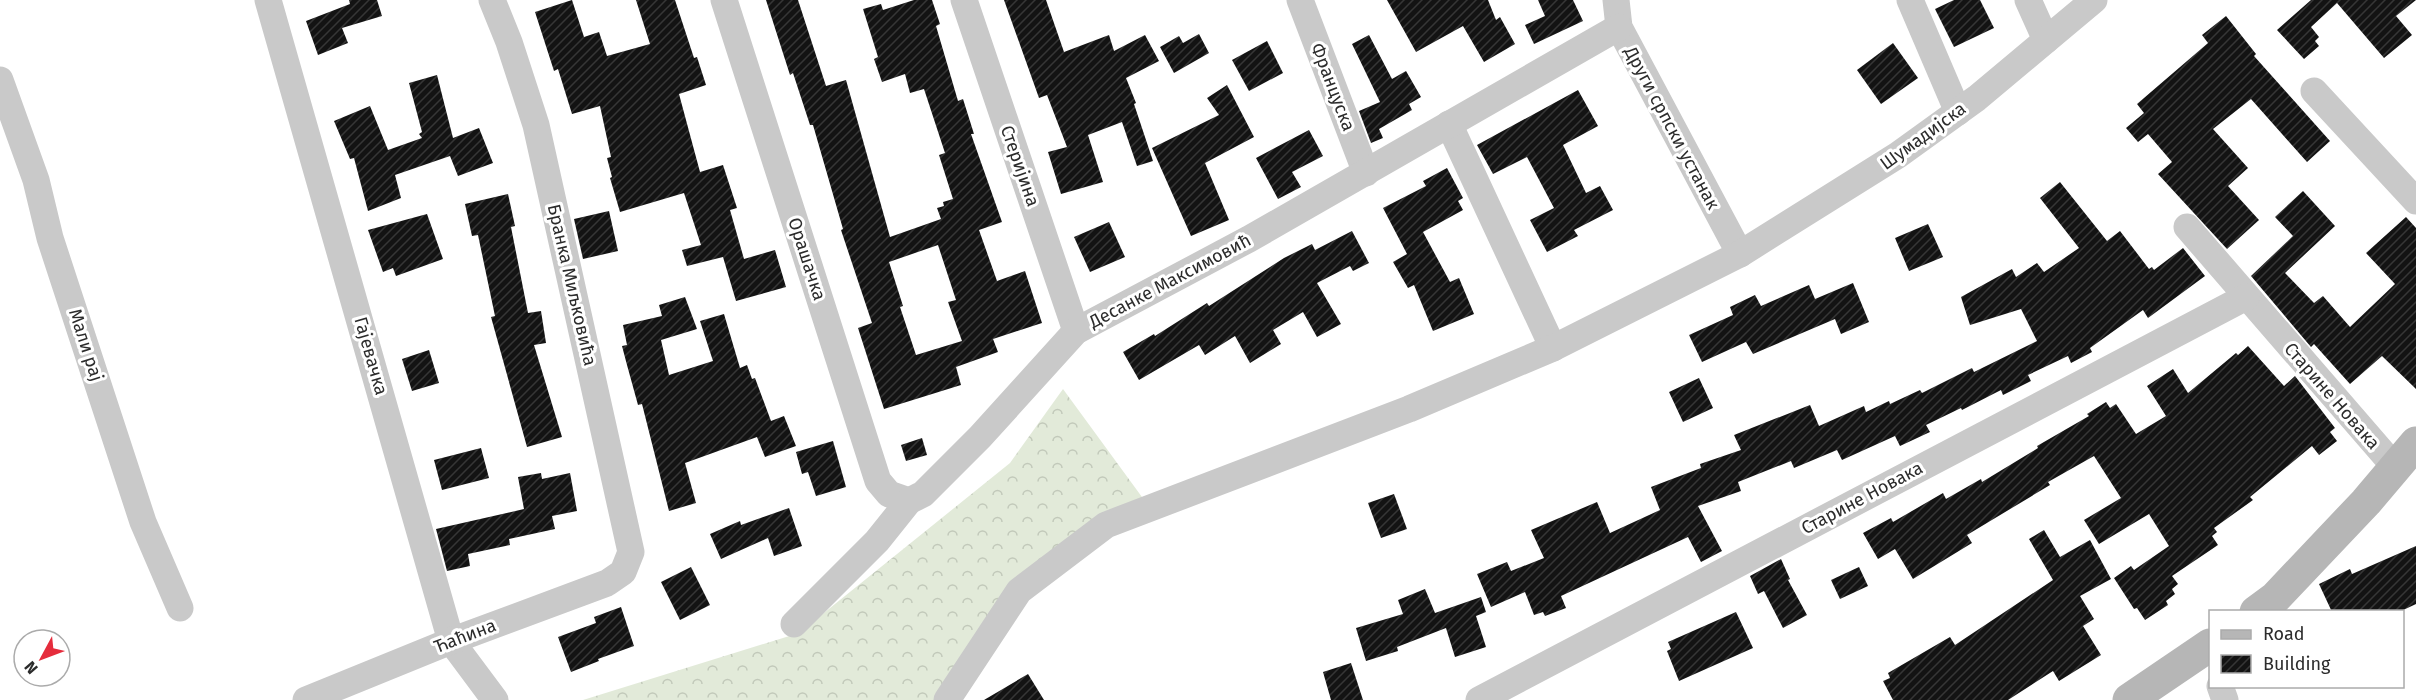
<svg xmlns="http://www.w3.org/2000/svg" width="2416" height="700" font-family="'Fira Sans',sans-serif">
	<style>
		.forest { fill: url(#forest-crowns) }
		.building { fill: url(#building-hatch); fill-rule: evenodd }
		.lines { fill: none; stroke-linecap: round; stroke-linejoin: round }
		.street { stroke: #c9c9c9; stroke-width: 27 }
		.secondary { stroke: #b6b6b6; stroke-width: 33 }
		.labels { text-anchor: middle; stroke-width: 6; stroke-linejoin: round; paint-order: stroke }
		.street-label { font-size: 18px; fill: #2c2c2c; stroke: #fff }
	</style>
	<defs>
		<pattern id="forest-crowns" width="20" height="18" patternUnits="userSpaceOnUse" patternTransform="scale(1.5)"><rect width="20" height="18" fill="#e2ead9"/><path d="M2 6a3 3 0 1 1 6 0M12 15a3 3 0 1 1 6 0" fill="none" stroke="#c2c9ba"/></pattern>
		<pattern id="building-hatch" width="6" height="6" patternUnits="userSpaceOnUse" patternTransform="scale(1.5)"><rect width="6" height="6" fill="#131313"/><path d="M-1 1l2-2M0 6l6-6M5 7l2-2" fill="none" stroke="#363636"/></pattern>
	</defs>
	<rect width="100%" height="100%" fill="#fff"/>
	<polygon class="forest" points="1063,389 1150,508 1010,587 934,700 583,700 799,633 1010,463"/>
	<g class="building">
		<polygon points="349,0 377,0 382,16 342,28 348,43 318,55 306,21 350,4"/>
		<polygon points="572,0 584,37 599,32 607,56 650,44 636,0 675,0 694,58 697,57 706,85 679,94 700,172 723,165 737,208 730,210 744,259 775,250 786,287 736,301 723,257 687,266 682,250 701,245 684,193 620,212 610,178 612,177 607,158 611,157 600,106 572,114 558,69 554,71 535,12"/>
		<path d="M766,0H798L826,86L846,80L890,237L941,219L937,208L944,206L943,202L953,199L939,155L945,153L924,89L910,93L905,74L882,82L874,59L878,57L863,9L881,4L883,10L914,0H932L940,24L936,26L958,101L963,99L974,134H971L1002,222L979,230L997,281L1025,271L1042,323L993,339L998,352L956,367L961,385L884,409L858,328L872,323L841,230L843,229L813,125H810L793,73L790,75ZM938,245L956,300L948,302L962,341L916,355L900,307L903,306L889,262Z"/>
		<polygon points="1004,0 1046,0 1064,52 1109,35 1114,51 1145,35 1159,61 1126,78 1136,103 1134,104 1153,161 1137,166 1122,122 1088,135 1103,182 1061,194 1048,152 1067,147 1047,95 1039,98"/>
		<polygon points="1387,0 1488,0 1496,20 1500,17 1515,44 1484,62 1463,26 1416,52"/>
		<polygon points="1538,0 1573,0 1583,21 1534,44 1525,25 1545,16"/>
		<polygon points="1954,0 1980,0 1994,28 1954,47 1935,9"/>
		<polygon points="2311,0 2416,0 2396,16 2412,35 2384,58 2337,3 2311,27 2319,37 2315,41 2319,46 2304,59 2277,30"/>
		<polygon points="2226,16 2256,54 2254,56 2330,141 2307,162 2251,99 2213,129 2248,168 2228,186 2259,220 2227,249 2158,174 2172,162 2148,134 2138,142 2126,128 2144,113 2137,104 2208,43 2202,35"/>
		<polygon points="1199,34 1209,53 1174,73 1160,47 1179,36 1183,43"/>
		<polygon points="1369,35 1392,79 1406,71 1421,97 1409,104 1412,110 1379,129 1383,138 1371,143 1359,111 1380,102 1352,44"/>
		<polygon points="1267,41 1283,73 1249,91 1232,60"/>
		<polygon points="1893,43 1918,78 1881,104 1857,70"/>
		<polygon points="437,75 453,138 479,128 493,163 458,176 450,156 395,175 401,198 368,211 354,158 350,159 334,121 370,106 388,150 422,138 419,134 422,132 409,83"/>
		<polygon points="1227,85 1254,137 1205,163 1229,220 1191,236 1152,148 1219,115 1207,98"/>
		<polygon points="1578,90 1598,126 1563,145 1586,193 1600,186 1613,210 1574,230 1578,236 1547,252 1530,220 1554,208 1527,157 1493,174 1477,145"/>
		<polygon points="1309,130 1323,156 1292,172 1301,187 1278,199 1256,158"/>
		<polygon points="1447,168 1463,198 1458,201 1463,210 1423,232 1450,282 1459,278 1474,314 1433,331 1414,285 1408,288 1393,262 1407,254 1383,208 1426,186 1423,181"/>
		<polygon points="2060,182 2107,241 2120,231 2149,269 2152,267 2154,270 2183,248 2205,276 2148,318 2143,310 2090,348 2092,352 2071,363 2068,356 2028,375 2031,381 2003,395 2001,390 1962,410 1961,408 1926,425 1930,432 1900,446 1895,436 1842,460 1837,450 1794,468 1791,461 1738,482 1741,491 1698,506 1722,551 1701,562 1688,537 1561,596 1566,608 1545,616 1543,612 1534,615 1525,592 1491,607 1477,574 1507,562 1511,571 1544,558 1531,530 1597,502 1610,533 1660,510 1651,487 1701,468 1700,464 1741,450 1734,435 1810,405 1819,426 1864,406 1866,412 1889,401 1890,404 1920,390 1922,393 1972,368 1974,372 2037,341 2021,309 1970,325 1961,297 2012,269 2016,277 2037,263 2044,272 2079,248 2040,198"/>
		<polygon points="2303,191 2335,226 2285,273 2314,303 2323,296 2350,327 2395,284 2366,253 2406,217 2416,228 2416,389 2382,356 2350,384 2314,344 2311,347 2251,276 2293,236 2275,217"/>
		<polygon points="508,194 515,226 511,227 528,313 541,311 546,343 534,345 562,437 527,447 491,317 495,316 478,235 472,236 465,204"/>
		<polygon points="609,211 618,251 583,259 574,219"/>
		<polygon points="427,214 443,259 396,276 393,268 383,272 368,230"/>
		<polygon points="1109,222 1125,257 1090,272 1074,237"/>
		<polygon points="1928,224 1943,257 1909,271 1895,238"/>
		<polygon points="1352,231 1369,263 1353,271 1350,266 1317,283 1341,324 1317,337 1303,312 1273,330 1281,344 1250,363 1235,336 1205,355 1199,345 1139,380 1123,352 1154,334 1155,336 1207,303 1209,306 1284,258 1312,244 1315,250"/>
		<polygon points="1853,283 1869,322 1841,334 1835,319 1753,354 1746,342 1702,362 1689,335 1733,315 1730,307 1755,295 1761,306 1809,285 1815,299"/>
		<polygon points="685,297 697,329 661,340 669,375 713,361 700,321 724,314 740,368 747,365 752,379 755,378 771,421 784,416 796,446 765,457 757,437 685,463 696,503 669,511 642,404 638,405 627,365 622,346 627,345 623,325 662,316 659,305"/>
		<polygon points="2248,346 2284,386 2295,376 2335,428 2330,432 2337,441 2319,455 2312,446 2250,497 2253,500 2214,528 2217,532 2212,536 2218,545 2172,576 2178,584 2172,589 2175,594 2166,601 2168,605 2145,620 2137,608 2134,609 2114,578 2131,566 2134,570 2169,546 2149,514 2099,544 2084,520 2121,498 2094,456 2048,482 2050,485 1967,535 1972,543 1913,579 1895,549 1878,559 1863,533 1891,518 1893,522 1943,493 1946,499 1981,479 1982,482 2038,448 2037,446 2089,416 2087,414 2106,402 2110,408 2116,404 2136,434 2166,416 2147,386 2173,369 2188,393 2236,353 2238,355"/>
		<polygon points="429,350 439,383 412,391 402,359"/>
		<polygon points="1699,378 1713,408 1683,422 1669,392"/>
		<polygon points="922,438 927,455 906,461 901,445"/>
		<polygon points="833,441 846,487 816,496 808,472 802,474 796,452"/>
		<polygon points="481,448 489,478 442,490 434,460"/>
		<polygon points="541,473 542,479 570,473 577,511 552,516 555,529 509,539 510,545 468,554 470,566 447,571 436,529 524,509 518,477"/>
		<polygon points="1394,494 1407,529 1381,538 1368,503"/>
		<polygon points="789,508 802,546 774,556 768,538 721,559 710,534 740,521 741,525"/>
		<polygon points="2044,530 2060,557 2090,540 2111,579 2080,596 2094,619 2083,626 2101,655 2059,681 2053,671 2008,700 1893,700 1883,681 1890,678 1888,673 1950,637 1955,645 2053,580 2029,539"/>
		<polygon points="2416,546 2416,604 2399,612 2332,612 2319,584 2350,569 2352,574"/>
		<polygon points="1781,559 1790,579 1788,580 1807,615 1783,628 1764,591 1758,594 1750,576"/>
		<polygon points="691,567 710,605 680,620 661,582"/>
		<polygon points="1859,567 1868,586 1840,599 1831,580"/>
		<polygon points="1425,589 1435,613 1481,597 1486,612 1476,616 1486,647 1455,657 1446,628 1397,647 1398,651 1366,661 1356,628 1403,614 1398,600"/>
		<polygon points="621,607 634,646 598,659 599,661 571,672 558,637 596,623 594,617"/>
		<polygon points="1736,612 1753,648 1679,681 1667,651 1671,649 1668,642"/>
		<polygon points="1351,663 1363,700 1331,700 1323,672"/>
		<polygon points="1028,674 1044,700 984,700"/>
	</g>
	<g class="lines">
		<g class="street">
			<polyline points="268,0 451,641 495,700"/>
			<polyline points="724,0 878,481 889,494 909,501"/>
			<polyline points="964,0 1076,331"/>
			<polyline points="1300,0 1366,173"/>
			<polyline points="1616,0 1619,27 1740,254"/>
			<polyline points="1910,0 1958,112"/>
			<polyline points="2028,0 2046,40"/>
			<polyline points="0,80 36,180 50,238 143,522 180,608"/>
			<polyline points="2314,91 2416,201"/>
			<polyline points="1449,124 1553,348"/>
			<polyline points="2187,227 2395,467"/>
			<polyline points="794,624 877,541 909,501 923,494 980,437 1076,331 1249,239 1619,27"/>
			<polyline points="2220,686 2225,700"/>
			<polyline points="306,700 451,641 607,583 623,572 631,552 536,125 509,42 492,0"/>
			<polyline points="947,700 1019,591 1106,525 1409,409 1553,348 1740,254 1898,155 1977,98 2094,0"/>
			<polyline points="1479,700 2246,297"/>
		</g>
		<g class="secondary">
			<polyline points="2256,612 2275,598 2366,502 2416,443"/>
			<polyline points="2129,700 2210,645"/>
		</g>
	</g>
	<g class="labels">
		<g class="street-label">
			<text transform="translate(1333 87) rotate(69)" y="6">Француска</text>
			<text transform="translate(1672 128) rotate(62)" y="6">Други српски устанак</text>
			<text transform="translate(1923 136) rotate(-36)" y="6">Шумадијска</text>
			<text transform="translate(1020 166) rotate(71)" y="6">Стеријина</text>
			<text transform="translate(807 259) rotate(72)" y="6">Орашачка</text>
			<text transform="translate(1170 281) rotate(-28)" y="6">Десанке Максимовић</text>
			<text transform="translate(572 285) rotate(77)" y="6">Бранка Миљковића</text>
			<text transform="translate(86 345) rotate(72)" y="6">Мали рај</text>
			<text transform="translate(371 356) rotate(74)" y="6">Гајевачка</text>
			<text transform="translate(2332 396) rotate(49)" y="6">Старине Новака</text>
			<text transform="translate(1862 498) rotate(-28)" y="6">Старине Новака</text>
			<text transform="translate(465 636) rotate(-21)" y="6">Ћаћина</text>
		</g>
	</g>
	<rect x="2209" y="610" width="195" height="78" fill="#ffffff" stroke="#ababab" stroke-width="1.5"/>
	<rect x="2221" y="630" width="30" height="9" fill="#b6b6b6" stroke="#ababab" stroke-width="1.5"/>
	<text x="2263" y="640" font-size="18" fill="#2c2c2c">Road</text>
	<rect x="2221" y="655" width="30" height="18" fill="url(#building-hatch)" stroke="#ababab" stroke-width="1.5"/>
	<text x="2263" y="670" font-size="18" fill="#2c2c2c">Building</text>
	<g transform="translate(42 658) rotate(229)"><circle r="28" fill="#ffffff" stroke="#ababab" stroke-width="1.5"/>
	<path d="M0-4.5L10 22L0 15L-10 22Z" fill="#e52c3c"/>
	<text y="-9" font-size="16" font-weight="bold" text-anchor="middle" fill="#2c2c2c">N</text>
	</g>
</svg>
